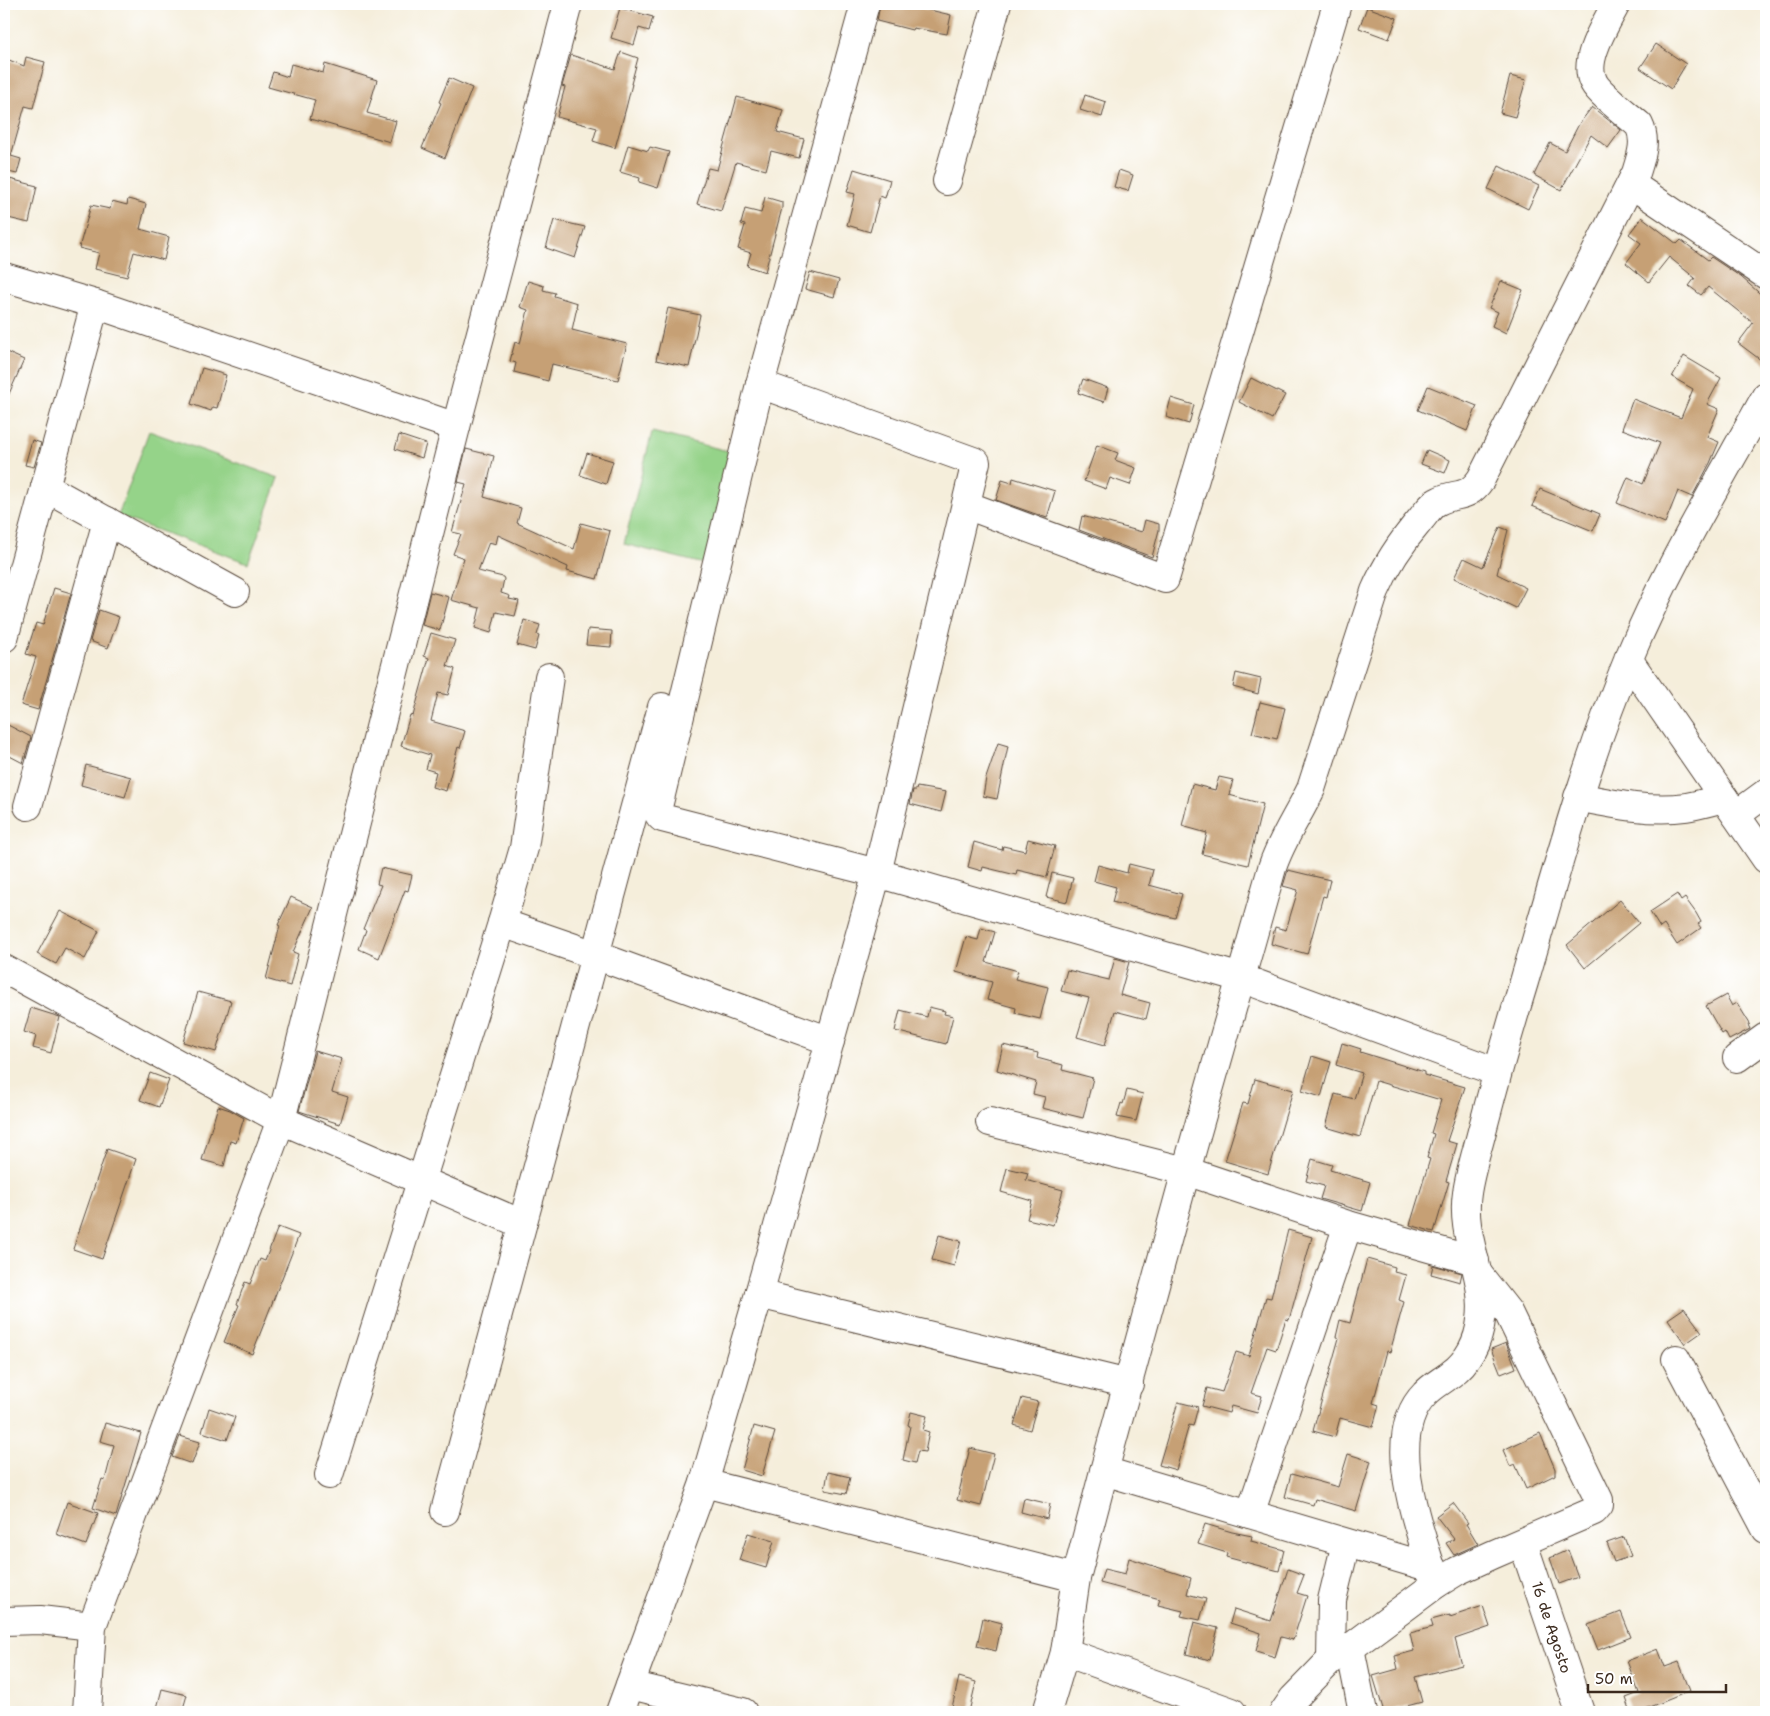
<svg xmlns="http://www.w3.org/2000/svg" width="1770" height="1716" font-family="'Shantell Sans',sans-serif">
	<style>
		.green { fill: #95d389; stroke: #687e54 }
		.building { fill: #c6a075 }
		.lines { fill: none; stroke-linecap: round; stroke-linejoin: round }
		.minor-casing { stroke: #57473a; stroke-width: 30 }
		.minor { stroke: #fff; stroke-width: 28 }
		.labels { text-anchor: middle; stroke-width: 4; stroke-linejoin: round; paint-order: stroke }
		.street-label { font-size: 15px; fill: #3b2a1e; stroke: #fff }
	</style>
	<rect width="100%" height="100%" fill="#fff"/>
	<filter id="ink" filterUnits="userSpaceOnUse"><feTurbulence type="fractalNoise" baseFrequency=".02" numOctaves="2"/><feDisplacementMap in="SourceGraphic" scale="10" xChannelSelector="R" yChannelSelector="G"/><feConvolveMatrix kernelMatrix="1 2 1 2 8 2 1 2 1" color-interpolation-filters="sRGB"/></filter>
	<filter id="wash" filterUnits="userSpaceOnUse"><feTurbulence type="fractalNoise" baseFrequency=".0096" numOctaves="4" result="noise"/><feDisplacementMap in="SourceGraphic" scale="20" xChannelSelector="R" yChannelSelector="G"/><feGaussianBlur stdDeviation="1.12" result="paint"/><feColorMatrix in="noise" values="0 0 0 0 0 0 0 0 0 0 0 0 0 0 0 0 0 1.4 0 .05"/><feComposite in="paint" operator="in"/></filter>
	<g filter="url(#wash)">
		<rect width="100%" height="100%" fill="#f5eedb"/>
		<g class="green">
			<polygon points="149,431 279,478 248,563 118,516"/>
			<polygon points="652,432 736,453 708,565 624,544"/>
		</g>
		<g id="blocks">
			<g class="building">
				<polygon points="880,4 904,4 951,15 947,34 913,28 912,30 877,21"/>
				<polygon points="1367,7 1397,18 1389,39 1359,28"/>
				<polygon points="620,8 653,17 649,31 639,28 634,45 611,38"/>
				<polygon points="1656,44 1686,64 1671,89 1640,68"/>
				<polygon points="621,52 638,58 631,84 632,84 626,108 615,148 593,141 597,128 557,117 565,87 562,86 571,55 615,69"/>
				<polygon points="26,57 45,62 33,108 25,106 11,156 21,159 17,174 4,171 4,58 24,66"/>
				<polygon points="291,64 323,73 325,64 377,80 367,113 396,121 390,142 310,119 315,100 268,87 273,72 288,77"/>
				<polygon points="1510,76 1526,80 1515,117 1500,113"/>
				<polygon points="449,78 472,88 445,158 422,148 441,103 439,102"/>
				<polygon points="1085,95 1106,102 1102,117 1080,110"/>
				<polygon points="737,97 783,110 777,132 804,139 799,158 771,151 766,170 736,162 721,211 697,204 708,168 717,170"/>
				<polygon points="1592,107 1621,130 1608,148 1591,135 1561,190 1534,175 1550,143 1565,151 1579,124"/>
				<polygon points="628,145 648,151 650,147 669,152 658,188 639,182 640,178 620,172"/>
				<polygon points="1499,166 1539,186 1528,209 1488,189"/>
				<polygon points="854,169 890,180 885,198 880,196 870,232 847,225 855,194 847,192"/>
				<polygon points="1119,170 1133,175 1128,191 1114,187"/>
				<polygon points="6,178 37,186 29,223 4,217 4,188"/>
				<polygon points="765,197 782,202 782,208 765,272 747,266 751,253 738,249 745,225 741,224 745,209 761,213"/>
				<polygon points="128,199 146,204 140,229 169,237 164,260 134,252 127,277 95,269 99,253 79,248 91,205 110,209 112,201 127,205"/>
				<polygon points="1642,217 1677,244 1681,240 1708,260 1711,257 1741,277 1766,299 1766,364 1738,343 1753,323 1708,287 1701,295 1689,286 1695,278 1669,257 1649,282 1626,263 1641,243 1629,234"/>
				<polygon points="554,220 585,227 575,258 546,248"/>
				<polygon points="810,272 839,280 834,297 805,289"/>
				<polygon points="528,281 544,286 543,290 555,293 554,296 577,303 576,307 577,307 572,330 627,344 618,380 552,364 548,381 514,372 516,363 510,361 515,342 520,344 528,310 520,307"/>
				<polygon points="1501,281 1523,290 1506,333 1492,326 1498,312 1489,308"/>
				<polygon points="668,308 700,315 689,367 656,360"/>
				<polygon points="4,351 24,360 4,405"/>
				<polygon points="1684,356 1721,378 1707,404 1719,409 1707,437 1719,442 1710,463 1692,497 1678,491 1665,523 1617,503 1628,477 1643,484 1660,443 1622,429 1633,399 1681,418 1693,389 1672,377"/>
				<polygon points="202,368 226,375 217,408 213,407 211,411 191,404"/>
				<polygon points="1251,378 1285,395 1272,419 1239,402"/>
				<polygon points="1083,379 1108,388 1104,402 1078,393"/>
				<polygon points="1428,386 1477,406 1467,431 1418,410"/>
				<polygon points="1171,398 1194,405 1189,424 1166,417"/>
				<polygon points="399,435 426,444 422,458 395,449"/>
				<polygon points="32,440 41,443 34,467 25,465"/>
				<polygon points="1097,445 1118,453 1115,460 1136,468 1130,485 1110,478 1106,489 1084,481"/>
				<polygon points="466,449 494,456 484,497 521,508 517,523 574,549 581,523 610,531 597,579 567,571 568,567 498,535 496,544 489,542 478,571 503,577 504,579 501,593 510,596 509,599 519,601 515,616 496,612 491,633 475,628 480,608 451,600 464,558 453,554 461,534 452,532 466,484 458,482"/>
				<polygon points="1427,450 1450,460 1445,473 1421,464"/>
				<polygon points="587,453 613,461 606,484 580,475"/>
				<polygon points="1013,478 1055,491 1047,518 996,500 1002,480 1012,483"/>
				<polygon points="1540,489 1600,514 1593,531 1532,506"/>
				<polygon points="1082,516 1142,532 1145,520 1159,524 1159,530 1152,557 1079,530"/>
				<polygon points="1500,527 1508,530 1497,574 1526,588 1516,608 1454,578 1464,558 1483,567"/>
				<polygon points="54,588 71,593 38,710 21,705 36,657 26,654 36,623 43,625"/>
				<polygon points="430,592 449,597 440,630 422,625"/>
				<polygon points="99,610 119,617 108,648 90,641"/>
				<polygon points="524,620 540,625 537,635 539,636 535,650 517,645"/>
				<polygon points="588,629 612,631 611,647 586,645"/>
				<polygon points="431,633 455,640 447,666 455,669 448,695 438,693 431,721 465,731 460,748 458,747 446,791 432,787 436,772 426,769 430,755 401,746 410,715 413,716 429,658 424,656"/>
				<polygon points="1236,673 1261,679 1258,694 1233,687"/>
				<polygon points="1260,702 1285,708 1277,739 1252,733"/>
				<polygon points="4,723 31,737 23,763 4,753"/>
				<polygon points="998,743 1008,746 997,799 983,796 986,778"/>
				<polygon points="86,765 131,777 125,797 81,785"/>
				<polygon points="1219,777 1233,780 1229,795 1263,804 1248,865 1202,854 1207,833 1182,826 1192,784 1215,790"/>
				<polygon points="917,787 946,792 941,812 910,804 913,790 916,790"/>
				<polygon points="1028,839 1055,846 1047,877 1017,870 1016,875 983,867 982,871 968,867 974,842 1002,850 1003,846 1025,851"/>
				<polygon points="1129,864 1153,870 1149,885 1182,894 1175,918 1112,902 1116,887 1094,881 1098,865 1127,873"/>
				<polygon points="381,868 412,875 408,891 405,890 379,958 359,949 366,930 363,929 381,885 377,884"/>
				<polygon points="1288,870 1330,880 1326,897 1323,896 1307,954 1271,944 1275,927 1286,930 1298,890 1283,886"/>
				<polygon points="1052,873 1073,878 1067,902 1046,897"/>
				<polygon points="1677,894 1681,901 1685,898 1696,913 1701,922 1698,924 1701,928 1677,945 1664,925 1660,928 1650,912"/>
				<polygon points="291,897 313,907 293,952 298,954 290,986 266,979 280,926 278,925"/>
				<polygon points="1620,900 1639,923 1585,968 1567,945"/>
				<polygon points="60,911 99,931 85,959 65,948 56,964 37,954"/>
				<polygon points="981,928 995,932 986,962 1018,971 1015,979 1048,987 1040,1019 1015,1013 1016,1008 987,1000 992,982 956,972 966,937 978,940"/>
				<polygon points="1115,958 1129,962 1120,995 1150,1003 1146,1019 1115,1011 1105,1045 1077,1037 1089,998 1061,991 1067,970 1109,980"/>
				<polygon points="198,992 231,1001 216,1052 183,1042"/>
				<polygon points="1726,995 1732,1006 1737,1003 1750,1024 1748,1025 1750,1029 1729,1040 1725,1032 1722,1034 1706,1006"/>
				<polygon points="929,1007 945,1011 944,1014 953,1016 946,1044 895,1031 900,1010 927,1017"/>
				<polygon points="31,1008 60,1017 51,1053 33,1048 36,1036 24,1032"/>
				<polygon points="1342,1043 1361,1049 1360,1052 1424,1072 1424,1075 1465,1087 1447,1141 1457,1144 1446,1181 1449,1182 1434,1232 1410,1225 1430,1159 1427,1158 1434,1134 1431,1133 1441,1100 1376,1081 1360,1137 1326,1127 1335,1094 1354,1099 1362,1073 1336,1065"/>
				<polygon points="1003,1045 1038,1053 1037,1058 1063,1065 1062,1070 1093,1078 1083,1118 1042,1108 1045,1097 1033,1094 1036,1082 997,1070"/>
				<polygon points="315,1051 342,1059 332,1092 348,1097 340,1124 299,1111"/>
				<polygon points="1312,1056 1331,1062 1321,1097 1302,1091"/>
				<polygon points="150,1073 169,1080 159,1107 140,1100"/>
				<polygon points="1255,1079 1293,1090 1268,1174 1225,1161 1243,1103 1248,1104"/>
				<polygon points="1127,1090 1143,1094 1136,1121 1117,1117 1121,1103 1123,1104"/>
				<polygon points="218,1106 230,1110 244,1118 236,1143 230,1141 224,1166 202,1160"/>
				<polygon points="107,1149 136,1159 102,1259 73,1249"/>
				<polygon points="1312,1159 1332,1165 1330,1170 1370,1182 1362,1211 1320,1199 1324,1186 1306,1181"/>
				<polygon points="1007,1168 1028,1173 1026,1180 1063,1190 1053,1225 1027,1219 1032,1201 1001,1192"/>
				<polygon points="278,1227 299,1235 252,1354 224,1342 239,1305 237,1304 245,1282 250,1284 260,1259 265,1261"/>
				<polygon points="1288,1230 1312,1237 1289,1320 1286,1319 1276,1350 1267,1347 1251,1393 1262,1396 1257,1413 1231,1406 1229,1413 1202,1406 1207,1388 1222,1392 1236,1352 1249,1356 1266,1297 1271,1298"/>
				<polygon points="939,1235 961,1241 954,1266 932,1260"/>
				<polygon points="1367,1259 1395,1267 1394,1272 1406,1275 1399,1300 1404,1302 1390,1352 1387,1351 1373,1403 1379,1405 1373,1427 1340,1418 1335,1437 1313,1431 1339,1338 1336,1337 1340,1320 1350,1323"/>
				<polygon points="1433,1265 1462,1273 1460,1282 1431,1274"/>
				<polygon points="1684,1308 1702,1332 1685,1344 1668,1319"/>
				<polygon points="1506,1343 1516,1368 1501,1374 1491,1349"/>
				<polygon points="1022,1398 1038,1402 1030,1430 1014,1425"/>
				<polygon points="1178,1402 1198,1407 1193,1426 1189,1425 1176,1470 1159,1465"/>
				<polygon points="209,1408 235,1417 227,1440 202,1432"/>
				<polygon points="911,1412 927,1416 923,1430 929,1432 925,1452 918,1451 915,1463 903,1460 910,1426 908,1425"/>
				<polygon points="105,1423 141,1433 116,1516 93,1508 102,1479 105,1480 114,1445 100,1441"/>
				<polygon points="754,1426 775,1432 762,1476 742,1470"/>
				<polygon points="1540,1433 1555,1469 1555,1475 1526,1489 1515,1464 1510,1466 1503,1450"/>
				<polygon points="180,1436 200,1442 192,1464 172,1457"/>
				<polygon points="970,1448 994,1454 981,1506 957,1500"/>
				<polygon points="1348,1454 1371,1461 1356,1511 1315,1499 1313,1505 1285,1497 1291,1474 1338,1487"/>
				<polygon points="828,1472 850,1477 846,1494 825,1490"/>
				<polygon points="1024,1498 1050,1504 1047,1519 1021,1512"/>
				<polygon points="67,1502 98,1513 86,1545 56,1534"/>
				<polygon points="1453,1503 1468,1523 1466,1524 1478,1544 1454,1555 1446,1543 1454,1539 1436,1516"/>
				<polygon points="1205,1524 1232,1532 1252,1536 1251,1541 1284,1550 1279,1571 1226,1557 1227,1553 1198,1544"/>
				<polygon points="748,1533 774,1541 766,1568 739,1560"/>
				<polygon points="1624,1537 1631,1556 1614,1562 1607,1543"/>
				<polygon points="1568,1550 1578,1577 1559,1584 1550,1558"/>
				<polygon points="1129,1558 1191,1578 1187,1594 1206,1599 1200,1620 1181,1616 1183,1611 1158,1605 1160,1599 1100,1583 1104,1569 1125,1574"/>
				<polygon points="1288,1569 1304,1575 1297,1593 1307,1596 1293,1640 1281,1637 1275,1657 1256,1651 1261,1633 1230,1623 1234,1609 1271,1621"/>
				<polygon points="1483,1606 1490,1627 1455,1639 1462,1665 1415,1677 1422,1702 1384,1712 1373,1676 1398,1669 1395,1656 1414,1651 1410,1633 1433,1627 1431,1620 1450,1615 1450,1617"/>
				<polygon points="1621,1612 1631,1637 1598,1650 1588,1625"/>
				<polygon points="983,1618 1002,1623 996,1651 977,1646"/>
				<polygon points="1194,1622 1218,1628 1210,1660 1186,1654"/>
				<polygon points="1658,1649 1665,1667 1679,1662 1690,1691 1638,1712 1631,1712 1626,1698 1639,1693 1627,1661"/>
				<polygon points="959,1677 976,1682 969,1712 951,1712"/>
				<polygon points="162,1689 187,1695 182,1712 156,1712"/>
			</g>
		</g>
	</g>
	<g filter="url(#ink)">
		<use href="#blocks" fill-opacity="0" stroke="#57473a" stroke-width="1"/>
		<g class="lines">
			<defs>
				<g id="minor">
					<polyline points="865,4 760,384 658,807 659,815 662,818 877,873 1241,978 1497,1072"/>
					<polyline points="947,181 997,4"/>
					<polyline points="1631,184 1766,275"/>
					<polyline points="4,277 95,304 456,427"/>
					<polyline points="45,487 235,592"/>
					<polyline points="966,505 1165,579 1337,4"/>
					<polyline points="4,638 95,304"/>
					<polyline points="1628,659 1766,859"/>
					<path d="M1578,797C1613,804 1650,812 1686,807C1699,805 1712,801 1724,798"/>
					<polyline points="28,806 107,521"/>
					<polyline points="1736,815 1766,793"/>
					<polyline points="502,923 595,955 830,1041"/>
					<polyline points="4,969 281,1120 522,1224"/>
					<polyline points="1737,1058 1766,1037"/>
					<polyline points="990,1122 1186,1171 1348,1225 1475,1261"/>
					<polyline points="759,1294 1129,1384"/>
					<polyline points="1676,1359 1766,1529"/>
					<polyline points="1104,1471 1432,1568"/>
					<polyline points="329,1475 502,923 524,848 549,677"/>
					<polyline points="704,1483 1076,1578"/>
					<polyline points="445,1511 662,707"/>
					<polyline points="1250,1514 1348,1225"/>
					<path id="s1" d="M1523,1543L1580,1712"/>
					<path d="M1436,1584C1422,1534 1381,1438 1425,1394C1432,1386 1442,1381 1451,1374C1468,1362 1479,1341 1481,1320C1487,1277 1460,1237 1467,1193C1470,1172 1477,1151 1482,1131C1495,1081 1509,1031 1524,982C1556,873 1585,763 1629,658C1667,567 1719,482 1766,396"/>
					<polyline points="4,1621 40,1620 92,1626"/>
					<polyline points="1350,1648 1363,1712"/>
					<polyline points="1065,1652 1232,1712"/>
					<polyline points="1331,1660 1332,1600 1346,1543"/>
					<polyline points="630,1685 743,1712"/>
					<polyline points="87,1712 92,1626 281,1120 456,427 568,4"/>
					<polyline points="620,1712 704,1483 759,1294 877,873 976,462 760,384"/>
					<path d="M1047,1712L1065,1652L1076,1578L1104,1471L1186,1171L1272,868C1281,840 1298,816 1311,789L1375,591C1386,565 1403,540 1421,519C1426,513 1431,505 1437,502C1456,491 1466,501 1481,479L1636,173C1641,157 1647,141 1639,125C1629,116 1599,93 1594,83C1581,61 1606,24 1616,4"/>
					<polyline points="1284,1712 1293,1699 1331,1660 1350,1648 1436,1584 1457,1571 1492,1555 1594,1511 1599,1505 1599,1500 1508,1312 1479,1275"/>
				</g>
			</defs>
			<use href="#minor" class="minor-casing"/>
			<use href="#minor" class="minor"/>
		</g>
	</g>
	<g class="labels">
		<g class="street-label">
			<text dy="5" stroke="none"><textPath href="#s1" startOffset="89">16 de Agosto</textPath></text>
		</g>
	</g>
	<rect width="1770" height="1716" fill="none" stroke="#fff" stroke-width="20"/>
	<path d="M1588 1684v8h138v-8" fill="none" stroke="#3b2a1e" stroke-width="2.5"/>
	<text x="1595" y="1684" font-size="15" fill="#3b2a1e" stroke="#ffffff" stroke-width="4" paint-order="stroke">50 m</text>
</svg>
